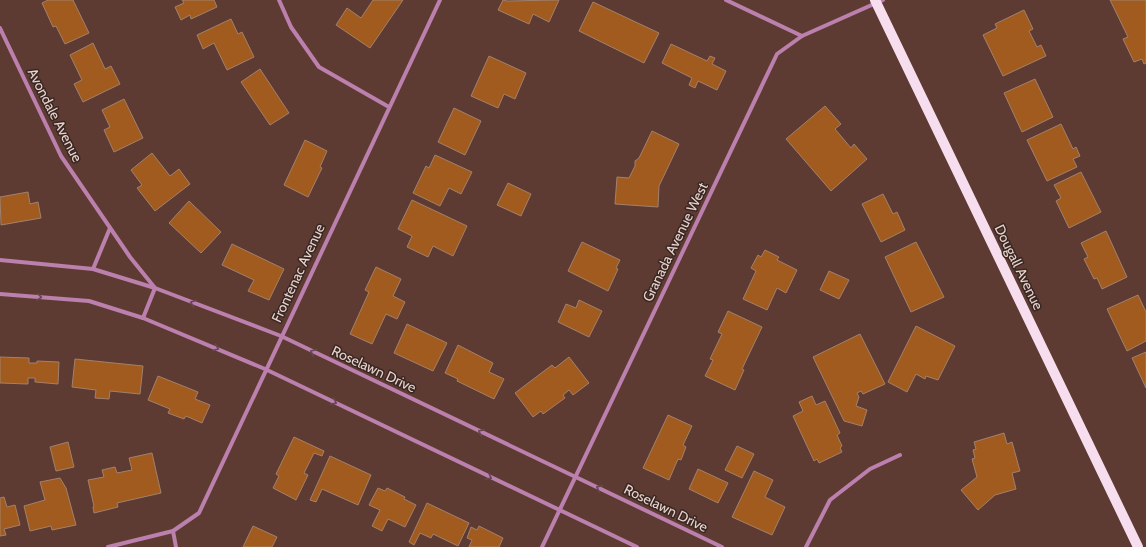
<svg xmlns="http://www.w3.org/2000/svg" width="1146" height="547" font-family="Cabin,sans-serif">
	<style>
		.building { fill: #a25b1f; stroke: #a2816b }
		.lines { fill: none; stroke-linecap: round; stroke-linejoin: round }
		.street { stroke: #bb80ad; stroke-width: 4 }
		.primary { stroke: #f6deef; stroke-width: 10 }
		.oneway { stroke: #664653 }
		.labels { text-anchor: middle; stroke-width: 3; stroke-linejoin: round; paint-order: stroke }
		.street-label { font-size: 14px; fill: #ead3cd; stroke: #382723 }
	</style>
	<rect width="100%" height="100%" fill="#5e3b32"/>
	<g class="building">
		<polygon points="48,0 73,0 89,33 65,44 56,26 53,27 42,3"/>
		<polygon points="182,0 214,0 217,7 191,19 190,15 181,20 175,7 184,3"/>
		<polygon points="373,0 403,0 370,48 336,25 347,8 361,18"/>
		<polygon points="503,0 507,1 559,0 549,22 533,14 529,24 498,10"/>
		<polygon points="1110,0 1146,0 1146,63 1144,64 1142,59 1134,62 1123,39 1128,37"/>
		<polygon points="593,2 659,33 644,63 579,31"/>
		<polygon points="1024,10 1033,29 1029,31 1037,47 1041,45 1046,56 1003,76 983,35 997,28 995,24"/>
		<polygon points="231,19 238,34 242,32 254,57 227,70 214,43 203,49 197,35"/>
		<polygon points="93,43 105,69 111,66 120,84 83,102 74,84 82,80 70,55"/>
		<polygon points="671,44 707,61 710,56 715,58 712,64 726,71 717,90 698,81 695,88 689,85 692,78 662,63"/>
		<polygon points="489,56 526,73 515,99 504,94 498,108 471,96"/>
		<polygon points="260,69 289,113 270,125 241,82"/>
		<polygon points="1035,79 1053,117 1022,132 1004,93"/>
		<polygon points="124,99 143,138 114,152 104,130 110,127 102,110"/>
		<polygon points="825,106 841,124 835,129 851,148 854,144 867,159 831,191 786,139"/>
		<polygon points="454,108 481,121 465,155 438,142"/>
		<polygon points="1061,124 1073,149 1076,147 1080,156 1073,159 1077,167 1047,181 1027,140"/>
		<polygon points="652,131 679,144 659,186 658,207 615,204 617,177 629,178 635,166 635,161 639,158"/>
		<polygon points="305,140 327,151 320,167 322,168 308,197 284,185"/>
		<polygon points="152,153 170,176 179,169 190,184 155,211 137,188 142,185 131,170"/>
		<polygon points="435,155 472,172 461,194 449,188 440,206 413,193 426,166 429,168"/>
		<polygon points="1081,172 1101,212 1069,228 1056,201 1061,198 1054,185"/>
		<polygon points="508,183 531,194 521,216 497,205"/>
		<polygon points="28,192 30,204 38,202 41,218 1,225 0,197"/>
		<polygon points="883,194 893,214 897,212 905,230 881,242 862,204"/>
		<polygon points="412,200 467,226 453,256 433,246 428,257 407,247 412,236 398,229"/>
		<polygon points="189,201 221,232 201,253 169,223"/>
		<polygon points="1106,231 1127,277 1102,289 1097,278 1094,279 1084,259 1088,257 1081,243"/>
		<polygon points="582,242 620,260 616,268 618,269 608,291 568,271"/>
		<polygon points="916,242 944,297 911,312 885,257"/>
		<polygon points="232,244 284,269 269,300 248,291 254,280 222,265"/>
		<polygon points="765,250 779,257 777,260 797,270 786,293 777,288 767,310 743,299 756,271 751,268 758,255 761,257"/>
		<polygon points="376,267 401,279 393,296 405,302 397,319 386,314 372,344 350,334 369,292 365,290"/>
		<polygon points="829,271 849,280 839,299 820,290"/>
		<polygon points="1138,295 1146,312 1146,341 1127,351 1107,309"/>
		<polygon points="579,300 602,311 589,337 558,322 566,304 576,308"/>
		<polygon points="728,311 762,327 742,369 744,370 735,390 705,376 713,360 710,359 722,334 718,332"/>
		<polygon points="407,324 447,343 433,371 394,353"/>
		<polygon points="916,326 955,346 938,380 926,376 925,379 916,374 907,392 888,382"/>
		<polygon points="860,334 885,384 863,394 861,391 857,393 859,397 856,406 867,410 862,426 844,421 813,357"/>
		<polygon points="458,345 493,363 489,372 504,379 494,399 457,381 458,379 445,373"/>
		<polygon points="1146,352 1146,388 1132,358"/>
		<polygon points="0,357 29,358 29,363 37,363 37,361 59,362 58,384 35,382 35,378 28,378 28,384 0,383"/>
		<polygon points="569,357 589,383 573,395 569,390 563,395 565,398 543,414 541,411 533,417 515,393 552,365 555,368"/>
		<polygon points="75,359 143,366 140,394 110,391 109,399 95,398 96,390 72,387"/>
		<polygon points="158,376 198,392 195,399 210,405 202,423 186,416 184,419 168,413 170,409 148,400"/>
		<polygon points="812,396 816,405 825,401 840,433 837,435 842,446 840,448 842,452 819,463 817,459 814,461 793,416 803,411 799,402"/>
		<polygon points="668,415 692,426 683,445 686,447 681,460 678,459 669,480 643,468"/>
		<polygon points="1004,433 1007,444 1012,442 1020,471 1012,473 1016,489 995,495 978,510 961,490 977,477 972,459 975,458 973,450 976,449 974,442"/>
		<polygon points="294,437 324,451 322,456 314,453 304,473 308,475 296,500 273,488 279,476 276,474"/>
		<polygon points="68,442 74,467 56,471 50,447"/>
		<polygon points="737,446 754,454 742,478 725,470"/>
		<polygon points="152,453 161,493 117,503 118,507 94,513 93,507 94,506 88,480 104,477 102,470 115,467 117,473 132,470 129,458"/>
		<polygon points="330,456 371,475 358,505 322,489 316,502 310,500"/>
		<polygon points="698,469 728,483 718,503 689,489"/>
		<polygon points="754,471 773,480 765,497 785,507 772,535 732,517"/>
		<polygon points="60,478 66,488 76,525 52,530 51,526 30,531 24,506 45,500 40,482"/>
		<polygon points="378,488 385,491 387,488 405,497 404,499 416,505 405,527 388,519 382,531 372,526 380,510 369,505"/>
		<polygon points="4,497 7,507 15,505 20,525 4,529 6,535 0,536 0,498"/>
		<polygon points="427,503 469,523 458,546 433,534 431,538 420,533 414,545 409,542"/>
		<polygon points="253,526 277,537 272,547 243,547"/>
		<polygon points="479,526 503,538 499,547 469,547 472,540 467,538 471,527 477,530"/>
	</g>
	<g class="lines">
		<g class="street">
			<polyline points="279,0 291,27 319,67 389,107"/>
			<polyline points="726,0 802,36"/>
			<polyline points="0,28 61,156 130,257 155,288 143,318"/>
			<polyline points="0,260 93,269 155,288 281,336 722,547"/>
			<polyline points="93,269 110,228"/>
			<polyline points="0,294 89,301 143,318 265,369 637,547"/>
			<polyline points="108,547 173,531"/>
			<polyline points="176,547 173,531 199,513 440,0"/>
			<polyline points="542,547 777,54 802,36 883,0"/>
			<polyline points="806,547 830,500 870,469 900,455"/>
		</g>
		<polyline class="primary" points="875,0 1138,547"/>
	</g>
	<defs><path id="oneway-chevron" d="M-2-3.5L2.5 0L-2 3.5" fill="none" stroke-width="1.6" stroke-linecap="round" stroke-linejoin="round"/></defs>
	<g class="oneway">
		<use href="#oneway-chevron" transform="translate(39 297) rotate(5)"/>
		<use href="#oneway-chevron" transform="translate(193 303) rotate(-159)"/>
		<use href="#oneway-chevron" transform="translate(216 348) rotate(23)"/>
		<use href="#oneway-chevron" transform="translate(313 352) rotate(-155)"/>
		<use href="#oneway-chevron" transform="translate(334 402) rotate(26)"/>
		<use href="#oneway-chevron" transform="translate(481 432) rotate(-155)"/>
		<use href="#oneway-chevron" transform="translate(489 477) rotate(26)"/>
		<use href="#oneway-chevron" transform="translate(599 488) rotate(-154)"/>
	</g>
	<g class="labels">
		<g class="street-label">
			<text transform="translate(55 115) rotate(63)" y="5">Avondale Avenue</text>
			<text transform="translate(675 242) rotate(-64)" y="5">Granada Avenue West</text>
			<text transform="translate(1019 267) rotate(64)" y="5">Dougall Avenue</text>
			<text transform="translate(298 273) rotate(-65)" y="5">Frontenac Avenue</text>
			<text transform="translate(374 369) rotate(25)" y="5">Roselawn Drive</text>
			<text transform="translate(666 508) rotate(26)" y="5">Roselawn Drive</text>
		</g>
	</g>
</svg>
